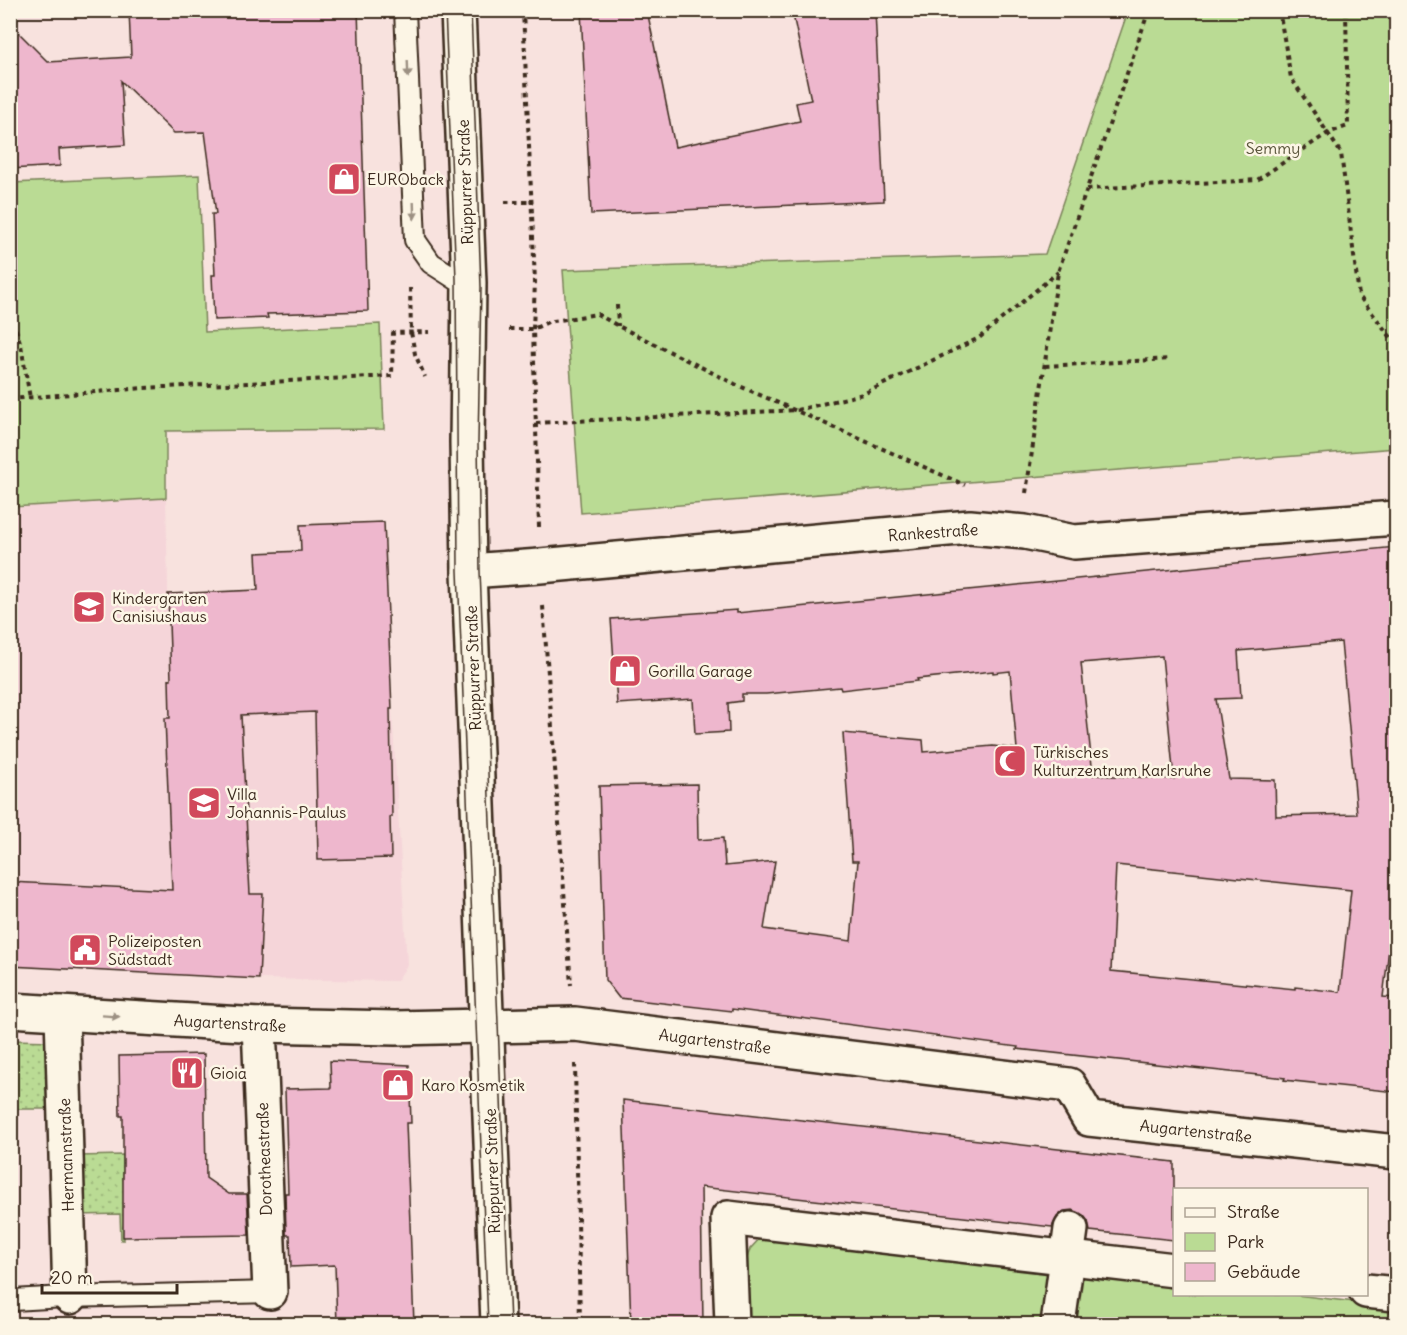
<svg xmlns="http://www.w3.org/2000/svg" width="1407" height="1335" font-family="Delius,sans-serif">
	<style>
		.built { fill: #f5d5d9 }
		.green { fill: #badb94; stroke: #7a8259; stroke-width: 1.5 }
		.garden { fill: url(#garden-dots); stroke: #7a8259; stroke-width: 1.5 }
		.building { fill: #eeb7cd; stroke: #3b2a1e; stroke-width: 1.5; fill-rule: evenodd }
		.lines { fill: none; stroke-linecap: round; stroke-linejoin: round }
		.service-casing { stroke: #3b2a1e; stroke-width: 24 }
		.minor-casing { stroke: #3b2a1e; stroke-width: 38 }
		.secondary-casing { stroke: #3b2a1e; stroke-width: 38 }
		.path { stroke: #3b2a1e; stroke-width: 4; stroke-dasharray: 4.5 4.5; stroke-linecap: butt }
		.service { stroke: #fcf5e5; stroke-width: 20 }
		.minor { stroke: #fcf5e5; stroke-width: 33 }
		.secondary { stroke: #fcf5e5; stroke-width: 33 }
		.tram { stroke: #3b2a1e; stroke-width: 1.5 }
		.oneway { fill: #9c9082 }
		.labels { text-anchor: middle; stroke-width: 5; stroke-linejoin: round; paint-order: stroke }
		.park-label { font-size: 16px; fill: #5b563c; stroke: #fcf5e5 }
		.poi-label { font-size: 16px; fill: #3b2a1e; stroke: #fcf5e5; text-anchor: start }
		.street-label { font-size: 16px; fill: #3b2a1e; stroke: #fcf5e5 }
	</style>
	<defs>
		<pattern id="garden-dots" width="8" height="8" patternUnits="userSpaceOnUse" patternTransform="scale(1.5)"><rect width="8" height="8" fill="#badb94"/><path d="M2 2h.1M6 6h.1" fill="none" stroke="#a1bc7f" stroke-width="1.8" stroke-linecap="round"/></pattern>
	</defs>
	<rect width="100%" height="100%" fill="#f8e2de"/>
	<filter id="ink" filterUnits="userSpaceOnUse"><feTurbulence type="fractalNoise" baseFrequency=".0167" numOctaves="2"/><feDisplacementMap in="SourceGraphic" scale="12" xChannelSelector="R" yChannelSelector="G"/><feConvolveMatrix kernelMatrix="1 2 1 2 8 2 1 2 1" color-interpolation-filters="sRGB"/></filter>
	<g filter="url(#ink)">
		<polygon class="built" points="166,498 171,718 392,709 407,965 397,981 259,979 263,894 11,882 11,507"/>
		<g class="green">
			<polygon points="1128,11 1396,11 1396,448 581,513 563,270 1045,254"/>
			<polygon points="199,175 205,332 380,324 384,429 166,431 166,498 11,507 11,183"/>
			<polygon points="762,1236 1174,1282 1174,1294 1288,1294 1396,1307 1396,1324 747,1324 744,1268 750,1249"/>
		</g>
		<g class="garden">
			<polygon points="11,1040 52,1041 53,1109 11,1109"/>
			<polygon points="123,1155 124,1240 121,1240 120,1214 79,1215 78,1156"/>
		</g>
		<g class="building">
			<polygon points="129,10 358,10 368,311 267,314 268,318 214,320 212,275 215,275 212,214 216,214 205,132 174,133 121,81 125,145 59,149 60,166 10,169 10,24 48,62 131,57"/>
			<polygon points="581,10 647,10 675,147 800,121 796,103 811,100 792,10 875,10 884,201 591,214"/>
			<polygon points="384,522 392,709 390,709 392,817 390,817 391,858 318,860 315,712 241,715 250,894 263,894 259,979 10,966 10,882 172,890 165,718 170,718 169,679 171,679 168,594 258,590 256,553 301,551 300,525"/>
			<path d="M1396,547V893L1383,997L1396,998V1092L1284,1080L1285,1078L1017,1049L1018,1047L732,1009V1011L619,998L605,980L599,786L697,784L698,840L723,838L725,866L775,861L764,929L851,941L858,861H852L843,733L923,740L924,752L993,746L1017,749L1010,671L993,673V671L917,679L918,681L841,690L840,687L766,694H742V701L728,703L729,732L695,734L693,699L617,704L611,619L737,610V613ZM1341,642L1357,814L1276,816L1275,780L1229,779L1216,699L1241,698L1238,651ZM1162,656L1174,779L1093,775L1081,663ZM1116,865L1351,890L1340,992L1295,987V989L1111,971Z"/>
			<polygon points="204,1054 206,1178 229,1194 247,1194 249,1235 123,1237 123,1116 120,1116 119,1056"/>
			<polygon points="330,1061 409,1065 411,1123 406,1123 414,1324 337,1324 335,1265 291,1267 290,1235 286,1235 285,1193 288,1193 285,1089 331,1088"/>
			<polygon points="623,1100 1174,1162 1174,1240 1090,1231 1088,1221 1083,1215 1073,1210 1064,1211 1057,1217 1052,1227 701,1187 703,1324 631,1324"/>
		</g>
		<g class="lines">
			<defs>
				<g id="service">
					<polyline points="405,10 415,240 431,263 456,279 469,283"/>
					<polyline points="13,1300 65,1297 270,1292"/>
				</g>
				<g id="minor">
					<polyline points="469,571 540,566 970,527 1025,532 1074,542 1396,518"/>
					<polyline points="10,1010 259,1025 395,1028 575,1024 1069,1085 1089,1119 1396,1152"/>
					<polyline points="62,1013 70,1297"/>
					<polyline points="259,1025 270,1292"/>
					<polyline points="1366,1291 1396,1294"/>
					<polyline points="732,1324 728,1218 1174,1270"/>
					<polyline points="1058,1324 1071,1229"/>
				</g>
				<polyline id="secondary" points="458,10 469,283 467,442 469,571 498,1324"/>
			</defs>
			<use href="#service" class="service-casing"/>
			<use href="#minor" class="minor-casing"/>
			<use href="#secondary" class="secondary-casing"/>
			<g class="path">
				<polyline points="523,10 535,282 533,329 539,527"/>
				<polyline points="1279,10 1291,78 1341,153 1359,296 1396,344"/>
				<polyline points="1087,189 1257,180 1328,133 1348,126 1346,10"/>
				<polyline points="505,202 531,202"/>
				<polyline points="410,288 411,332 415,354 425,377"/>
				<polyline points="617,305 618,326"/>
				<polyline points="10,312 21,345 30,398"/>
				<polyline points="509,329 533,329 548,322 597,314 618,326 735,384 965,485"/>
				<polyline points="1045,366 1170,359"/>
				<polyline points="10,399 144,388 392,376 393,333 429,332"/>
				<polyline points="536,423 797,410 863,394 979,338 1058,272"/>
				<polyline points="1026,493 1058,272 1149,10"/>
				<polyline points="543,606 571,985"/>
				<polyline points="575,1064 580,1324"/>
			</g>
			<use href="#service" class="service"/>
			<use href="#minor" class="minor"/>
			<use href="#secondary" class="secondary"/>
			<g class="tram">
				<polyline points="445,10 456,279 458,571 488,1324"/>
				<polyline points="471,10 481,287 478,442 480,571 510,1324"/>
			</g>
		</g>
		<defs><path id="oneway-solid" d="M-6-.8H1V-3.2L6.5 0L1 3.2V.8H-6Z" transform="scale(1.5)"/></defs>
		<g class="oneway">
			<use href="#oneway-solid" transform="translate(408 69) rotate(88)"/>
			<use href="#oneway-solid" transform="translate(414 211) rotate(88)"/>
			<use href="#oneway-solid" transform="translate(111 1016) rotate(4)"/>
		</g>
	</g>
	<defs>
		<symbol id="shop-square" viewBox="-11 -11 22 22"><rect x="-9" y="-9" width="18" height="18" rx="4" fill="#d1495b" stroke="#fcf5e5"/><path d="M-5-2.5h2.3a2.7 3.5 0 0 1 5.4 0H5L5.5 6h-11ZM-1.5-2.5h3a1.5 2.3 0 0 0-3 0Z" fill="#fff"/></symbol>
		<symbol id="school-square" viewBox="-11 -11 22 22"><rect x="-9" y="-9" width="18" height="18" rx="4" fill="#d1495b" stroke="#fcf5e5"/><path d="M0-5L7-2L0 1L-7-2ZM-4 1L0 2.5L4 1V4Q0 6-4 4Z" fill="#fff"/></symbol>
		<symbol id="mosque-square" viewBox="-11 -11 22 22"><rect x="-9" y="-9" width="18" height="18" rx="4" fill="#d1495b" stroke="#fcf5e5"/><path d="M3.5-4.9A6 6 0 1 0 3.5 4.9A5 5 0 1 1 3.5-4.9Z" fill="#fff"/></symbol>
		<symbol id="civic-square" viewBox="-11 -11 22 22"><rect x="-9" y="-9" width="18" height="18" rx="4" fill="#d1495b" stroke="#fcf5e5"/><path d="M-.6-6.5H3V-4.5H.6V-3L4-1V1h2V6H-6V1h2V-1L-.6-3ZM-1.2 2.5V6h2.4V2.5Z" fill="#fff"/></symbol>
		<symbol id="restaurant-square" viewBox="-11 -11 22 22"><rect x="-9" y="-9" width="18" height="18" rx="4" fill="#d1495b" stroke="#fcf5e5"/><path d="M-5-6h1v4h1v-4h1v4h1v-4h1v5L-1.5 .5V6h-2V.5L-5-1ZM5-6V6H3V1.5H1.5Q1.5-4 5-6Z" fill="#fff"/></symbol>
	</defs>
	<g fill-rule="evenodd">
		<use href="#shop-square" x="325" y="160" width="38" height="38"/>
		<use href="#school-square" x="70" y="588" width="38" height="38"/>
		<use href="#shop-square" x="606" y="652" width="38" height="38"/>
		<use href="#mosque-square" x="991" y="742" width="38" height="38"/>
		<use href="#school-square" x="185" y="784" width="38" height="38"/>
		<use href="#civic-square" x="66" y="931" width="38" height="38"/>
		<use href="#restaurant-square" x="168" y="1054" width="38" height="38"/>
		<use href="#shop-square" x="379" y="1066" width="38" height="38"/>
	</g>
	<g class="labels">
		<g class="park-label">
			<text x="1273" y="154">Semmy</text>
		</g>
		<g class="poi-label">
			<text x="367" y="185">EUROback</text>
			<text x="112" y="604">Kindergarten<tspan x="112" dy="18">Canisiushaus</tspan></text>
			<text x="648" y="677">Gorilla Garage</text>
			<text x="1033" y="758">Türkisches<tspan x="1033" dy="18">Kulturzentrum Karlsruhe</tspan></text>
			<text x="227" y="800">Villa<tspan x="227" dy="18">Johannis-Paulus</tspan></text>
			<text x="108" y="947">Polizeiposten<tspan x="108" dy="18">Südstadt</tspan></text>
			<text x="210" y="1079">Gioia</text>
			<text x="421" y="1091">Karo Kosmetik</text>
		</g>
		<g class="street-label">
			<text transform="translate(465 182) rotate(-92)" y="6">Rüppurrer Straße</text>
			<text transform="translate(933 532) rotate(-4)" y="6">Rankestraße</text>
			<text transform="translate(473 668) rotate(-92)" y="6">Rüppurrer Straße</text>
			<text transform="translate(230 1023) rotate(3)" y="6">Augartenstraße</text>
			<text transform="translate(715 1041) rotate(7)" y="6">Augartenstraße</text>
			<text transform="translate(1196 1131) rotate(6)" y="6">Augartenstraße</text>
			<text transform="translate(66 1155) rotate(-92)" y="6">Hermannstraße</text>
			<text transform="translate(264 1159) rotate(-92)" y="6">Dorotheastraße</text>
			<text transform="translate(492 1171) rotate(-92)" y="6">Rüppurrer Straße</text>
		</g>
	</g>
	<rect width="1407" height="1335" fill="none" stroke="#fcf5e5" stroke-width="36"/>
	<rect x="18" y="18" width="1371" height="1299" fill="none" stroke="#3b2a1e" stroke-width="2" filter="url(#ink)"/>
	<rect x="1173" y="1188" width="195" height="108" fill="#fcf5e5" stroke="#afa495" stroke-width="1.5"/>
	<rect x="1185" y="1208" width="30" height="9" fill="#fcf5e5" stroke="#afa495" stroke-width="1.5"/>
	<text x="1227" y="1218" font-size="18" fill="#3b2a1e">Straße</text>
	<rect x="1185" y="1233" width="30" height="18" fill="#badb94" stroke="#afa495" stroke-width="1.5"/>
	<text x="1227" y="1248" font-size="18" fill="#3b2a1e">Park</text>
	<rect x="1185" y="1263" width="30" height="18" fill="#eeb7cd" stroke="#afa495" stroke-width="1.5"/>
	<text x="1227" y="1278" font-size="18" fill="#3b2a1e">Gebäude</text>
	<path d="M42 1284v9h135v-9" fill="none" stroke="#3b2a1e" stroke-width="3"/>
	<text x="51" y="1284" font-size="18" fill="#3b2a1e" stroke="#fcf5e5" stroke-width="4.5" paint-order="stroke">20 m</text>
</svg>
